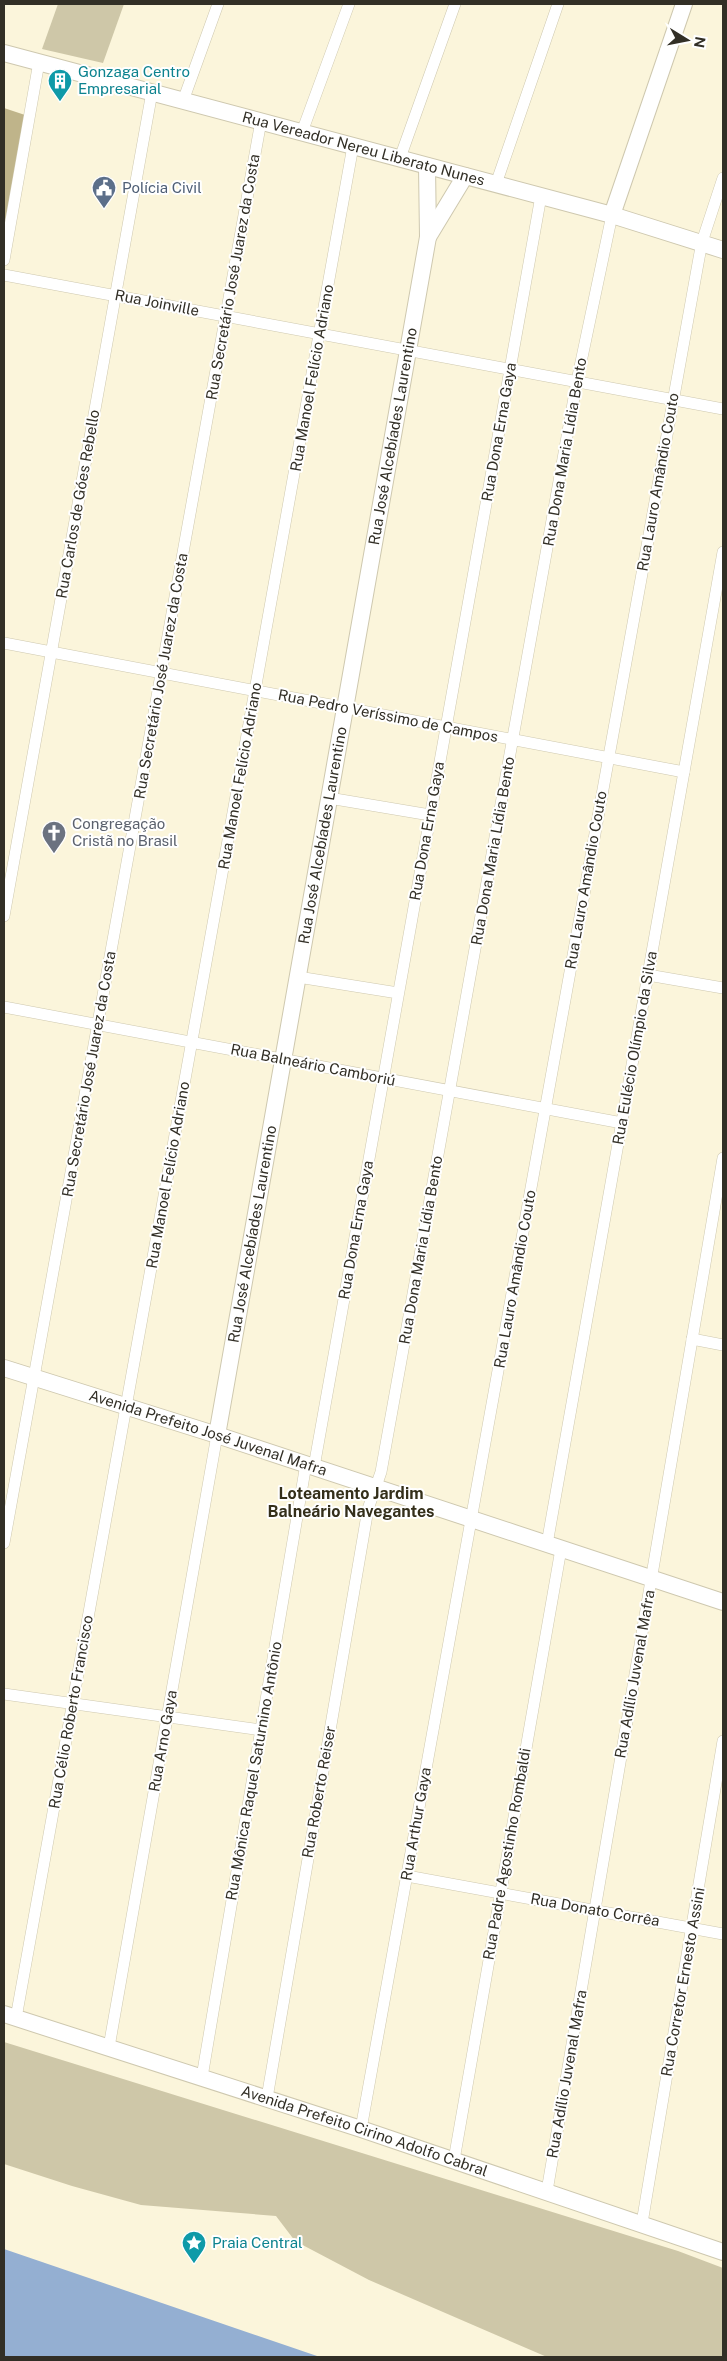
<svg xmlns="http://www.w3.org/2000/svg" width="727" height="2361" font-family="'Public Sans',sans-serif">
	<style>
		.green { fill: #cec7a8 }
		.forest { fill: #bfb48a }
		.water { fill: #94afd2 }
		.lines { fill: none; stroke-linecap: round; stroke-linejoin: round }
		.street-casing { stroke: #cec8af; stroke-width: 12 }
		.secondary-casing { stroke: #cec8af; stroke-width: 18 }
		.street { stroke: #fff; stroke-width: 11 }
		.secondary { stroke: #fff; stroke-width: 16 }
		.labels { text-anchor: middle; stroke-width: 4; stroke-linejoin: round; paint-order: stroke }
		.culture-label { font-size: 15px; fill: #0d838f; stroke: #fff; text-anchor: start }
		.street-label { font-size: 15px; fill: #322f26; stroke: #fff }
		.service-label { font-size: 15px; fill: #4e5e75; stroke: #fff; text-anchor: start }
		.worship-label { font-size: 15px; fill: #5b616d; stroke: #fff; text-anchor: start }
		.neighbourhood-label { font-size: 16px; font-weight: bold; fill: #342f1a; stroke: #fff }
	</style>
	<rect width="100%" height="100%" fill="#fbf5db"/>
	<g class="green">
		<polygon points="58,4 124,4 103,63 42,49"/>
		<polygon points="4,2042 678,2251 723,2268 723,2357 547,2357 369,2280 295,2241 276,2216 141,2205 72,2186 4,2164"/>
	</g>
	<polygon class="forest" points="4,108 25,115 4,237"/>
	<polygon class="water" points="4,2249 320,2357 4,2357"/>
	<g class="lines">
		<defs>
			<g id="street">
				<polyline points="183,101 218,4"/>
				<polyline points="302,132 349,4"/>
				<polyline points="400,158 455,4"/>
				<polyline points="496,184 558,4"/>
				<polyline points="4,260 39,62"/>
				<polyline points="4,275 723,409"/>
				<polyline points="4,643 684,772"/>
				<polyline points="329,798 430,815"/>
				<polyline points="4,916 152,92"/>
				<polyline points="648,975 723,988"/>
				<polyline points="298,977 398,993"/>
				<polyline points="4,1007 622,1123"/>
				<polyline points="692,1339 723,1345"/>
				<polyline points="314,1467 541,196"/>
				<polyline points="4,1543 261,121"/>
				<polyline points="547,1544 723,552"/>
				<polyline points="4,1694 261,1730"/>
				<polyline points="407,1876 723,1934"/>
				<polyline points="16,2018 353,146"/>
				<polyline points="109,2047 217,1435"/>
				<polyline points="202,2077 306,1464"/>
				<polyline points="267,2098 368,1509 381,1472 577,381 612,215"/>
				<polyline points="361,2129 699,258 702,242 723,178"/>
				<polyline points="454,2160 561,1549"/>
				<polyline points="547,2191 723,1158"/>
				<polyline points="642,2223 723,1741"/>
			</g>
			<g id="secondary">
				<path id="s1" d="M4,53L612,215L723,250"/>
				<polyline points="612,215 684,4"/>
				<polyline points="428,237 465,176"/>
				<path id="s2" d="M4,1368L217,1435L723,1602"/>
				<path id="s3" d="M217,1435L428,237L427,166"/>
				<path id="s4" d="M4,2014L361,2129L723,2252"/>
			</g>
		</defs>
		<use href="#street" class="street-casing"/>
		<use href="#secondary" class="secondary-casing"/>
		<use href="#street" class="street"/>
		<use href="#secondary" class="secondary"/>
	</g>
	<defs>
		<symbol id="building-pin" viewBox="-11 -11 22 30"><path d="M0 17L-7.5 6A9.5 9.5 0 1 1 7.5 6Z" fill="#0f9aa8" stroke="#fff"/><path d="M-4-6H4V6H1V3H-1V6H-4ZM-2.5-4.3h1.7v1.8h-1.7ZM.8-4.3h1.7v1.8H.8ZM-2.5-1h1.7V.8h-1.7ZM.8-1h1.7V.8H.8Z" fill="#fff"/></symbol>
		<symbol id="civic-pin" viewBox="-11 -11 22 30"><path d="M0 17L-7.5 6A9.5 9.5 0 1 1 7.5 6Z" fill="#5c6f8a" stroke="#fff"/><path d="M-.6-6.5H3V-4.5H.6V-3L4-1V1h2V6H-6V1h2V-1L-.6-3ZM-1.2 2.5V6h2.4V2.5Z" fill="#fff"/></symbol>
		<symbol id="church-pin" viewBox="-11 -11 22 30"><path d="M0 17L-7.5 6A9.5 9.5 0 1 1 7.5 6Z" fill="#6b7280" stroke="#fff"/><path d="M-1.2-6h2.4v3.5h3.3v2.4h-3.3V6h-2.4V-.1h-3.3v-2.4h3.3Z" fill="#fff"/></symbol>
		<symbol id="sight-pin" viewBox="-11 -11 22 30"><path d="M0 17L-7.5 6A9.5 9.5 0 1 1 7.5 6Z" fill="#0f9aa8" stroke="#fff"/><path d="M0-6L1.8-2.2L6-1.7L2.9 1.2L3.7 5.4L0 3.3L-3.7 5.4L-2.9 1.2L-6-1.7L-1.8-2.2Z" fill="#fff"/></symbol>
	</defs>
	<g fill-rule="evenodd">
		<use href="#building-pin" x="46" y="67" width="28" height="38"/>
		<use href="#civic-pin" x="90" y="174" width="28" height="38"/>
		<use href="#church-pin" x="40" y="819" width="28" height="38"/>
		<use href="#sight-pin" x="180" y="2229" width="28" height="38"/>
	</g>
	<g class="labels">
		<g class="culture-label">
			<text x="78" y="77">Gonzaga Centro<tspan x="78" dy="17">Empresarial</tspan></text>
			<text x="212" y="2248">Praia Central</text>
		</g>
		<g class="street-label">
			<text dy="5" stroke="none"><textPath href="#s1" startOffset="372">Rua Vereador Nereu Liberato Nunes</textPath></text>
			<text transform="translate(233 277) rotate(-80)" y="5">Rua Secretário José Juarez da Costa</text>
			<text transform="translate(157 303) rotate(11)" y="5">Rua Joinville</text>
			<text transform="translate(312 378) rotate(-80)" y="5">Rua Manoel Felício Adriano</text>
			<text transform="translate(499 432) rotate(-80)" y="5">Rua Dona Erna Gaya</text>
			<text dy="5" stroke="none"><textPath href="#s3" startOffset="1014">Rua José Alcebíades Laurentino</textPath></text>
			<text transform="translate(565 452) rotate(-80)" y="5">Rua Dona Maria Lídia Bento</text>
			<text transform="translate(658 482) rotate(-80)" y="5">Rua Lauro Amândio Couto</text>
			<text transform="translate(78 504) rotate(-80)" y="5">Rua Carlos de Góes Rebello</text>
			<text transform="translate(161 676) rotate(-80)" y="5">Rua Secretário José Juarez da Costa</text>
			<text transform="translate(388 716) rotate(11)" y="5">Rua Pedro Veríssimo de Campos</text>
			<text transform="translate(240 776) rotate(-80)" y="5">Rua Manoel Felício Adriano</text>
			<text transform="translate(427 831) rotate(-80)" y="5">Rua Dona Erna Gaya</text>
			<text dy="5" stroke="none"><textPath href="#s3" startOffset="609">Rua José Alcebíades Laurentino</textPath></text>
			<text transform="translate(493 851) rotate(-80)" y="5">Rua Dona Maria Lídia Bento</text>
			<text transform="translate(586 880) rotate(-80)" y="5">Rua Lauro Amândio Couto</text>
			<text transform="translate(635 1048) rotate(-80)" y="5">Rua Eulécio Olímpio da Silva</text>
			<text transform="translate(313 1065) rotate(11)" y="5">Rua Balneário Camboriú</text>
			<text transform="translate(89 1074) rotate(-80)" y="5">Rua Secretário José Juarez da Costa</text>
			<text transform="translate(168 1175) rotate(-80)" y="5">Rua Manoel Felício Adriano</text>
			<text transform="translate(356 1230) rotate(-80)" y="5">Rua Dona Erna Gaya</text>
			<text dy="5" stroke="none"><textPath href="#s3" startOffset="204">Rua José Alcebíades Laurentino</textPath></text>
			<text transform="translate(421 1250) rotate(-80)" y="5">Rua Dona Maria Lídia Bento</text>
			<text transform="translate(515 1279) rotate(-80)" y="5">Rua Lauro Amândio Couto</text>
			<text dy="5" stroke="none"><textPath href="#s2" startOffset="214">Avenida Prefeito José Juvenal Mafra</textPath></text>
			<text transform="translate(635 1674) rotate(-80)" y="5">Rua Adílio Juvenal Mafra</text>
			<text transform="translate(71 1712) rotate(-80)" y="5">Rua Célio Roberto Francisco</text>
			<text transform="translate(163 1741) rotate(-80)" y="5">Rua Arno Gaya</text>
			<text transform="translate(254 1771) rotate(-80)" y="5">Rua Mônica Raquel Saturnino Antônio</text>
			<text transform="translate(319 1792) rotate(-80)" y="5">Rua Roberto Reiser</text>
			<text transform="translate(416 1824) rotate(-80)" y="5">Rua Arthur Gaya</text>
			<text transform="translate(507 1854) rotate(-80)" y="5">Rua Padre Agostinho Rombaldi</text>
			<text transform="translate(595 1910) rotate(10)" y="5">Rua Donato Corrêa</text>
			<text transform="translate(683 1982) rotate(-80)" y="5">Rua Corretor Ernesto Assini</text>
			<text transform="translate(567 2074) rotate(-80)" y="5">Rua Adílio Juvenal Mafra</text>
			<text dy="5" stroke="none"><textPath href="#s4" startOffset="379">Avenida Prefeito Cirino Adolfo Cabral</textPath></text>
		</g>
		<g class="service-label">
			<text x="122" y="193">Polícia Civil</text>
		</g>
		<g class="worship-label">
			<text x="72" y="829">Congregação<tspan x="72" dy="17">Cristã no Brasil</tspan></text>
		</g>
		<g class="neighbourhood-label">
			<text x="351" y="1499">Loteamento Jardim<tspan x="351" dy="18">Balneário Navegantes</tspan></text>
		</g>
	</g>
	<rect width="727" height="2361" fill="none" stroke="#322f26" stroke-width="10"/>
	<g transform="translate(687 40) rotate(100)" stroke="#ffffff" stroke-width="4" paint-order="stroke">
	<path d="M0-4L9 19L0 12L-9 19Z" fill="#322f26"/>
	<text y="-8" font-size="14" font-weight="bold" text-anchor="middle" fill="#322f26">N</text>
	</g>
</svg>
